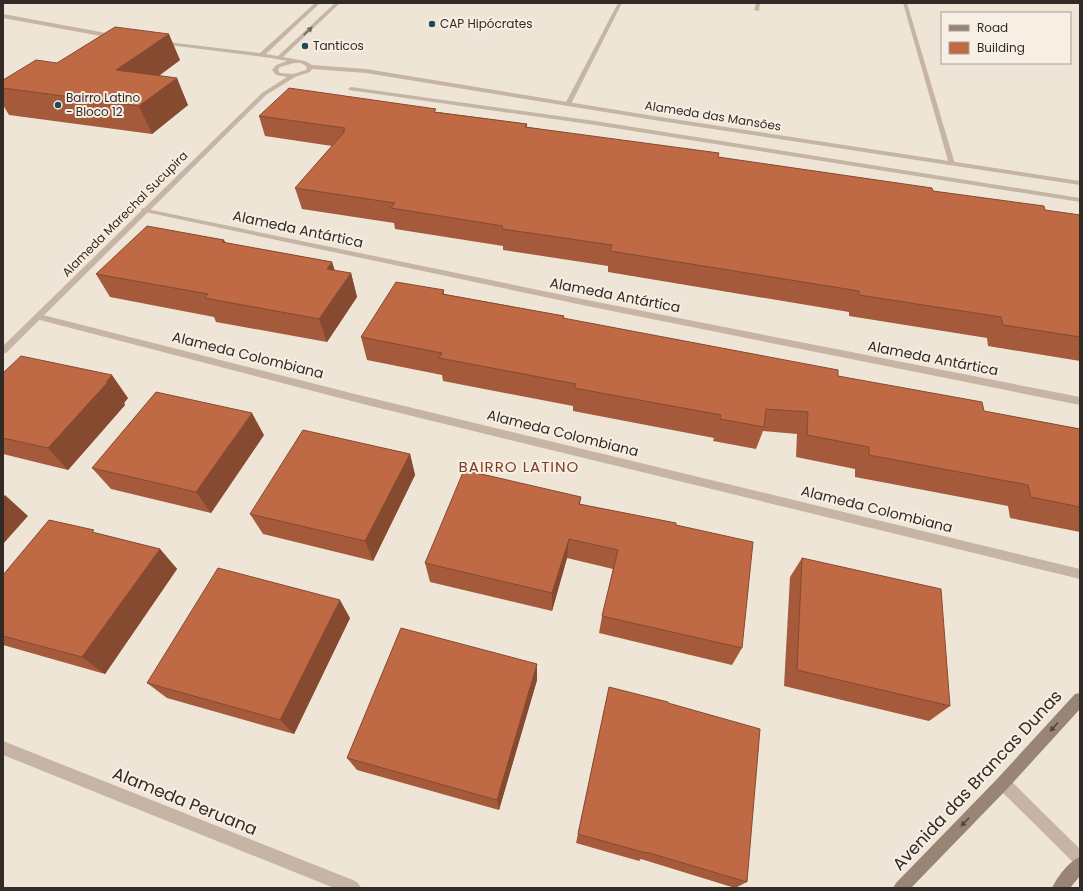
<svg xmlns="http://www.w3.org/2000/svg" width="1083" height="891" font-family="Poppins,sans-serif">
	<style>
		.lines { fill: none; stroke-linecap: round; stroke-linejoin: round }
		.service { fill: #c6b5a4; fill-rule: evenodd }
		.minor { fill: #c6b5a4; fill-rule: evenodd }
		.tertiary { fill: #c6b5a4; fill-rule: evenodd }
		.secondary { fill: #998576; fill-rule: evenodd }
		.wall { fill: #a45a3b }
		.shaded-wall { fill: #864a30 }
		.building { fill: #bf6945; stroke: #864a30 }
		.oneway { fill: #75695e }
		.oneway2 { fill: #51453d }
		.poi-dot { fill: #1d4b51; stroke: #f7efe3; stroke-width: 1.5 }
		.labels { text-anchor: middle; stroke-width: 4; stroke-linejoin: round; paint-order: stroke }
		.far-poi-label { font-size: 12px; fill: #322a25; stroke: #f7efe3; text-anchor: start }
		.far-street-label { font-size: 12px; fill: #322a25; stroke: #f7efe3 }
		.street-label { font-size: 14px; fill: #322a25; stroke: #f7efe3 }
		.neighbourhood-label { font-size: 15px; letter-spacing: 1px; fill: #7c3d23; stroke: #f7efe3 }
		.near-street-label { font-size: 17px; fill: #322a25; stroke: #f7efe3 }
	</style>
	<rect width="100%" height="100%" fill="#efe5d7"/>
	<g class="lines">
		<g class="service">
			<polygon points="756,3 760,3 759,11 754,10"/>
			<polygon points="351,87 595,121 1080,198 1080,202 595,125 349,90 348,89"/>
		</g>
		<g class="minor">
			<polygon points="618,3 622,3 571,104 566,105 565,104"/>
			<polygon points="903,3 907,3 955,164 954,165 949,164"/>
			<polygon points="142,208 587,300 1080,397 1080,405 587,306 145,212 141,210"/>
			<polygon points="39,314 363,396 1080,569 1080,579 363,404 36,319 36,315"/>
			<polygon points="3,741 353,880 358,883 361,888 334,888 3,755"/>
			<polygon points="1003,776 1008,778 1080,849 1080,866 1075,864 998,788 996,783 998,778"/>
		</g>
		<g class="tertiary">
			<path d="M315,3H320L266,54L278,56L335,3H340L283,57L305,61L312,65L366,69L660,117L1080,181V185L660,121L366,73L312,69L310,72L295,77L266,95L6,353L3,354V346L262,93L287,77L276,75L272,70L276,65L287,61L271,58L161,44L159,43V41L260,53ZM294,63H301L307,67L306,70L293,74L280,73L278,70L280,67Z"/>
			<polygon points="3,14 117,35 120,37 117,39 3,18"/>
		</g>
		<g class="secondary">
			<polygon points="1080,693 1080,709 1008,788 911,888 893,888 896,883 998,778 1075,694"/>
			<path d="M1080,857V876L1070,888H1052C1057,877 1069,861 1080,857Z"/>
		</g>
	</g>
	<g class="wall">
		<polygon points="180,60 159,76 188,105 152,134 9,115 3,105 3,80 57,63"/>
		<polygon points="437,112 527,124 527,127 933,191 1045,210 1080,215 1080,361 988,346 987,338 849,316 849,312 608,272 608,266 503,250 503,246 395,229 394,223 302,209 295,188 332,146 265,136 259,116"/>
		<polygon points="224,240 226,243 332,262 335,271 351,273 357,297 327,342 216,322 214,317 110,297 96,274"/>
		<polygon points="444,290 444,294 564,316 564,319 838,376 984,411 1080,429 1080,532 1010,518 1008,506 855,477 855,469 796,457 797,434 763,431 756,449 713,441 714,438 573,411 573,406 443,381 442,375 367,360 361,337"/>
		<polygon points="3,373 128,398 124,403 125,405 68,470 3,454"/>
		<polygon points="264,435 211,513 111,489 92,468"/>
		<polygon points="410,454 415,475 373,561 263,534 250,514"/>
		<polygon points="581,497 580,504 676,525 742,648 732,665 599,633 602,616 613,569 567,558 552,611 430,582 425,563"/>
		<polygon points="96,533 160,549 177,569 105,674 3,645 3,575"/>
		<polygon points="802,558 950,706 929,721 784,686 790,577"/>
		<polygon points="350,618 294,734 167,698 147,683"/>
		<polygon points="537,680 499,810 357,770 347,758"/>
		<polygon points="606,702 668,703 747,882 735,888 641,859 639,861 576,843"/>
	</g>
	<g class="shaded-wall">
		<polygon points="169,34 180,60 129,97 116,70"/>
		<polygon points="177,78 188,105 152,134 139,106"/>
		<polygon points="332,262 339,285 327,269"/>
		<polygon points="351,273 357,297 327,342 319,319"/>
		<polygon points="112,375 128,398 124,403 125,405 68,470 48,448"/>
		<polygon points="252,413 264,435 211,513 196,492"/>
		<polygon points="410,454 415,475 373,561 365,541"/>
		<polygon points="5,495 28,516 3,544 3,497"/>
		<polygon points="569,539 567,558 552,611 552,593"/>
		<polygon points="160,549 177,569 105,674 82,657"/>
		<polygon points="340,600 350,618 294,734 280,720"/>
		<polygon points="537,664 537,680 499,810 497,800"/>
	</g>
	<g class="building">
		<polygon points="115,27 169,34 116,70 177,78 139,106 3,88 3,80 36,60 57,63"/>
		<polygon points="289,88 436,109 434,112 527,124 525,127 719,153 718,157 932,188 933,191 1044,206 1045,210 1080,215 1080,337 1003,325 1001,317 859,295 859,291 610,251 612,245 502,229 503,226 391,208 395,203 295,188 345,131 343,131 345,128 259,116"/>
		<polygon points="147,226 224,240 222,242 332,262 327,269 351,273 319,319 205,298 208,294 96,274"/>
		<polygon points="396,282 444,290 442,294 564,316 563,318 838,370 838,376 982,402 984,411 1080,429 1080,507 1031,497 1028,485 869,455 869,447 807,435 808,412 766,409 764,427 720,419 721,415 574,388 576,384 439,358 442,353 361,337"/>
		<polygon points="21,356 112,375 106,382 108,382 48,448 3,438 3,373"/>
		<polygon points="156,392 252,413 196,492 92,468"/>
		<polygon points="303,430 410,454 365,541 250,514"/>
		<polygon points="464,470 581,497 579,504 676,523 676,525 753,542 742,648 602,616 618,550 569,539 552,593 425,563"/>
		<polygon points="49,520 94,530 92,532 160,549 82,657 3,636 3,575"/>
		<polygon points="802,558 941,589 950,706 797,670"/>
		<polygon points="218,568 340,600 280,720 147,683"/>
		<polygon points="401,628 537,664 497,800 347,758"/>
		<polygon points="609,687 668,702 668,703 760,729 747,882 646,852 646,853 578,834"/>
	</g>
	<defs><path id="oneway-solid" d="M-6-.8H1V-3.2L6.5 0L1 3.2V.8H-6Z"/></defs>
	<use class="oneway" href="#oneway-solid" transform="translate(308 31) rotate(-43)"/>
	<g class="oneway2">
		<use href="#oneway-solid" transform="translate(1054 727) rotate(132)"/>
		<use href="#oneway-solid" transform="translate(965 822) rotate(134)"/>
	</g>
	<g class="poi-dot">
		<circle cx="432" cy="24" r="4"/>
		<circle cx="305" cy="46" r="4"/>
		<circle cx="58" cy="105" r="4"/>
	</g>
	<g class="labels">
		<g class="far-poi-label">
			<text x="440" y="28">CAP Hipócrates</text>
			<text x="313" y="50">Tanticos</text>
			<text x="66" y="102">Bairro Latino<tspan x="66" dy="14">- Bloco 12</tspan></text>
		</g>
		<g class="far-street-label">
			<text transform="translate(713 116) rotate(9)" y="4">Alameda das Mansões</text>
			<text transform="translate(125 214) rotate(-45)" y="4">Alameda Marechal Sucupira</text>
		</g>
		<g class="street-label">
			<text transform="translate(298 229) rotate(12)" y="5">Alameda Antártica</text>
			<text transform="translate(615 295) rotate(11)" y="5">Alameda Antártica</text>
			<text transform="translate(248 355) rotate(14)" y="5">Alameda Colombiana</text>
			<text transform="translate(933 358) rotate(11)" y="5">Alameda Antártica</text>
			<text transform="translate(563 433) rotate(14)" y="5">Alameda Colombiana</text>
			<text transform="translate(877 509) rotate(14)" y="5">Alameda Colombiana</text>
		</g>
		<g class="neighbourhood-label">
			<text x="519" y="472">BAIRRO LATINO</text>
		</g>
		<g class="near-street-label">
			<text transform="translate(977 780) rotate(-47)" y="6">Avenida das Brancas Dunas</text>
			<text transform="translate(185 801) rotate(22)" y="6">Alameda Peruana</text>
		</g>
	</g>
	<rect width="1083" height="891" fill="none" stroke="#322a25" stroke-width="8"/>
	<rect x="941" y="12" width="130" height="52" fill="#f7efe3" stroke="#a8a097"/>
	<rect x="949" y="25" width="20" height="6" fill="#998576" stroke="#a8a097"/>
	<text x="977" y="32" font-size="12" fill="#322a25">Road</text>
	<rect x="949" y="42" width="20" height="12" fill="#bf6945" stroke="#a8a097"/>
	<text x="977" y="52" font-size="12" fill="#322a25">Building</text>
</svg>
